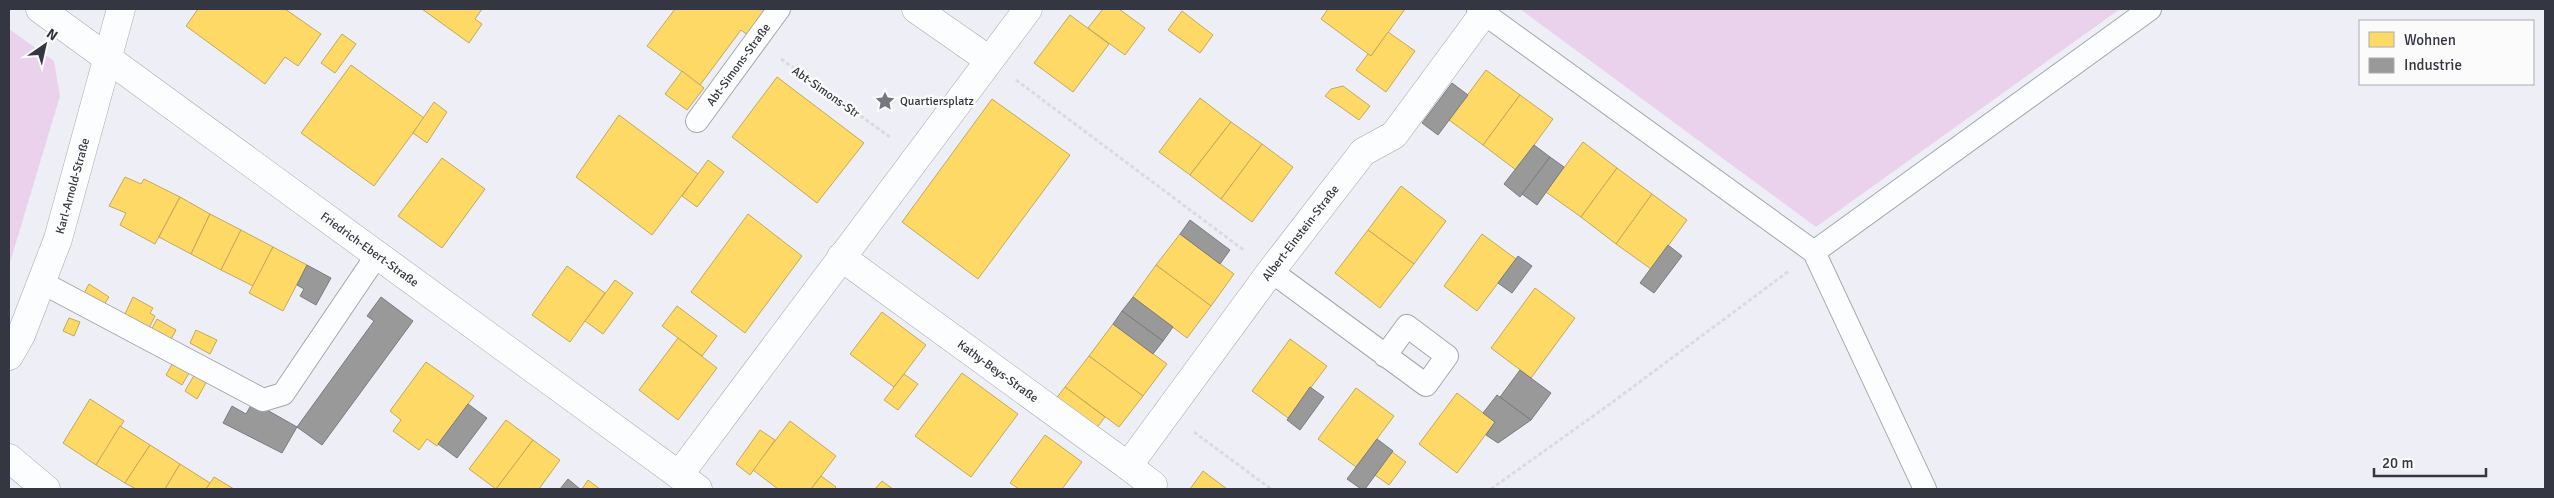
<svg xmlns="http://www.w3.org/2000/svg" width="2554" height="498" font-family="Signika,sans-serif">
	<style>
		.green { fill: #ead2ed }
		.homes { fill: #ffd966; stroke: #c2a85b }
		.industry { fill: #999; stroke: #7b7b7f }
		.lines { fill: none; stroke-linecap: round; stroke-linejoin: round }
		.lane-casing { stroke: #a4a6ad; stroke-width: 24 }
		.street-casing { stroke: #a4a6ad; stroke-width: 29 }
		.path { stroke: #dbdbde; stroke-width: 3; stroke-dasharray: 4 2.5; stroke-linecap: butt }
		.lane { stroke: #fcfdfe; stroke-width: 22 }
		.street { stroke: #fcfdfe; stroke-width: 28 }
		.labels { text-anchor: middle; stroke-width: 5; stroke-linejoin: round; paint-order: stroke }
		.street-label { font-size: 12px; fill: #343641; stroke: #fbfbfb }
		.poi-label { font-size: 12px; fill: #343641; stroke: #fbfbfb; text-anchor: start }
	</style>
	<rect width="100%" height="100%" fill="#eeeff6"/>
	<g class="green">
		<polygon points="1520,9 2120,9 1816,227"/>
		<polygon points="9,29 54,61 60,96 9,266"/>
	</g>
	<g class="homes">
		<polygon points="198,9 285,9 321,34 298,66 285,57 265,84 186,26"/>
		<polygon points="422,9 482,9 475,19 482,24 469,43"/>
		<polygon points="675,9 769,9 749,36 741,30 700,85 647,46"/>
		<polygon points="1103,9 1119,9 1145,28 1125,55 1088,28"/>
		<polygon points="1328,9 1405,9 1371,56 1321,19"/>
		<polygon points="1182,11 1213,35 1200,53 1168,30"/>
		<polygon points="1070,15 1109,44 1073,92 1034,63"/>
		<polygon points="1388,32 1415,51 1386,92 1356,70 1368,54 1371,56"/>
		<polygon points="342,34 356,44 335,73 321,63"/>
		<polygon points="351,65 424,118 374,186 301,133"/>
		<polygon points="1486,70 1520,95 1483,145 1449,120"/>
		<polygon points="682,71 704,88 687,110 665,94"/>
		<polygon points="777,77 864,143 817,203 732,137"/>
		<polygon points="1343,86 1370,106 1359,120 1325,96 1331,89"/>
		<polygon points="1520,95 1553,119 1516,170 1483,145"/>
		<polygon points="1200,98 1231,122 1190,175 1159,152"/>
		<polygon points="992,99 1070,155 978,279 902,222"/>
		<polygon points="434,102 447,112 427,143 413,133"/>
		<polygon points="619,115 698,174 652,235 576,177"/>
		<polygon points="1231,122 1262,144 1221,199 1190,175"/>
		<polygon points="1583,142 1617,168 1581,217 1546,192"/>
		<polygon points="1262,144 1293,167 1252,222 1221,199"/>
		<polygon points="442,158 485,189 442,248 398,216"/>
		<polygon points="708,160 724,172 697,207 682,196"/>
		<polygon points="1617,168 1652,194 1616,244 1581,217"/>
		<polygon points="125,177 141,184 144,179 180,197 155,244 120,225 126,213 109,206"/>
		<polygon points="1401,186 1446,221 1414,264 1368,230"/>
		<polygon points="1652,194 1687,220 1651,269 1616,244"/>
		<polygon points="180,197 210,214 191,254 159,237"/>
		<polygon points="210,214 241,230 221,270 191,254"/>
		<polygon points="748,214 802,256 745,333 691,292"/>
		<polygon points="241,230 273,247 253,286 221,270"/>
		<polygon points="1368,230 1414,264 1380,308 1335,273"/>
		<polygon points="1180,234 1234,274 1211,306 1156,265"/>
		<polygon points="1482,234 1516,259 1477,311 1444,286"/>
		<polygon points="273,247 307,265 283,311 249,293"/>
		<polygon points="1156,265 1211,306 1187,338 1133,297"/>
		<polygon points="567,266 605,293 570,342 532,315"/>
		<polygon points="615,280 633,293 603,334 585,321"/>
		<polygon points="89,284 109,297 103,306 83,295"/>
		<polygon points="1535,288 1575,318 1531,378 1491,348"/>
		<polygon points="133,297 153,308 150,313 155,316 148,330 124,316"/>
		<polygon points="677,306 717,336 702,356 662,326"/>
		<polygon points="882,312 926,345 894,387 850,354"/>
		<polygon points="69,318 80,322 74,336 63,331"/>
		<polygon points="157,319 176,330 169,343 150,332"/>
		<polygon points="1113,324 1167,364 1143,396 1089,356"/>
		<polygon points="196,330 217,340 210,354 190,343"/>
		<polygon points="678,338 717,368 678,420 639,390"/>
		<polygon points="1290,339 1327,366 1288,418 1252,391"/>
		<polygon points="1089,356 1143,396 1119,427 1065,387"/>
		<polygon points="175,359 192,368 182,385 166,375"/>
		<polygon points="426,362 474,396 437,446 427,439 419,450 393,431 401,420 390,411"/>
		<polygon points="196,372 208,379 197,399 185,391"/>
		<polygon points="962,373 1018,414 971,477 915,436"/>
		<polygon points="904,374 918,384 898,410 884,400"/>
		<polygon points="1065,387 1105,417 1095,430 1055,400"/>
		<polygon points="1356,388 1394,416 1356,467 1318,439"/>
		<polygon points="1457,393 1495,422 1457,473 1419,444"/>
		<polygon points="90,399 124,421 96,465 63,443"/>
		<polygon points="506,420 533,440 496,489 469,469"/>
		<polygon points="790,421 836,456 811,489 778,489 753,470"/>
		<polygon points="120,426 150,445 125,483 96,465"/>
		<polygon points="760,430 775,440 750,475 736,464"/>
		<polygon points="1045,435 1082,462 1062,489 1019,489 1010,483"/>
		<polygon points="533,440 560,460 544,482 539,489 496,489"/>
		<polygon points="150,445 180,464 165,489 136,489 125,483"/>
		<polygon points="1392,452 1406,462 1389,485 1375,475"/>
		<polygon points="180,464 210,483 206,489 165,489"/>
		<polygon points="1203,471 1227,489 1190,489"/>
		<polygon points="821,476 836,487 834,489 811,489"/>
		<polygon points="214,477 234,489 206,489"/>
		<polygon points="588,480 600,489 582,489"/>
		<polygon points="882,481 893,489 875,489"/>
	</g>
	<g class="industry">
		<polygon points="1452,83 1468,95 1438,135 1422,123"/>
		<polygon points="1534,145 1550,157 1520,197 1504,184"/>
		<polygon points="1550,157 1564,167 1537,205 1522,194"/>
		<polygon points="1190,220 1230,250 1220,264 1180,234"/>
		<polygon points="1668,245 1682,256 1654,293 1640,283"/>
		<polygon points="1518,256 1532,266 1512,293 1498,283"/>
		<polygon points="307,265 331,278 316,305 300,296 304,289 297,285"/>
		<polygon points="381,297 413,321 322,445 297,427 374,321 367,316"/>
		<polygon points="1133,297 1173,327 1163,341 1122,311"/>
		<polygon points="1122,311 1163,341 1153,354 1113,324"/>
		<polygon points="1520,370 1551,393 1531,420 1500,397"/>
		<polygon points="1310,387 1324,397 1300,430 1287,420"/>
		<polygon points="1497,395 1531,420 1498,443 1486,435 1495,422 1483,413"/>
		<polygon points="253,402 297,427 282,453 223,423 232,406 246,414"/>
		<polygon points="468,404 487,418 457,458 438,444"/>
		<polygon points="1377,439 1393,451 1365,489 1361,489 1347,479"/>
		<polygon points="568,479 580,489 560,489"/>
	</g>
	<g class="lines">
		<defs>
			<g id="lane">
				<polyline points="1478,9 1814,252 1925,489"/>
				<path id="s1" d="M697,121L779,9"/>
				<polyline points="1814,252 2150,9"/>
				<polyline points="1271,271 1426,385 1447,356 1407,326 1385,356"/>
				<polyline points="41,282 263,400 283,394 377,255"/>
			</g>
			<g id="street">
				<path id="s2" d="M40,9L698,489"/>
				<polyline points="916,9 989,60"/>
				<path id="s3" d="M841,257L1128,466L1153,485L1150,489"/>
				<path id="s4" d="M9,356L21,335L58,239L121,9"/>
				<polyline points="9,458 46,489"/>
				<path id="s5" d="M1128,466L1271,271L1363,152L1394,135L1484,13"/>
				<polyline points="679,475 1028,9"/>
			</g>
		</defs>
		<use href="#lane" class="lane-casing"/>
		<use href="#street" class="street-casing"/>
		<g class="path">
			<polyline points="781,59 890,137"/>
			<polyline points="1016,80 1245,251"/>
			<polyline points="1194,432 1271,489"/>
			<polyline points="1491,489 1610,404 1789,271"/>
		</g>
		<use href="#lane" class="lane"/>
		<use href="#street" class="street"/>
	</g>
	<defs>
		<symbol id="sight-bare" viewBox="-9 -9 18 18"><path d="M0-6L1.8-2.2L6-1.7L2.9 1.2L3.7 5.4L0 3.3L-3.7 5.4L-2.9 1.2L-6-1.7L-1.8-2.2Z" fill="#757780" stroke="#fbfbfb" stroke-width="2.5" paint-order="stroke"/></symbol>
	</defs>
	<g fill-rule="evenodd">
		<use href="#sight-bare" x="871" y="87" width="28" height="28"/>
	</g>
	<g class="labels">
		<g class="street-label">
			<text dy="4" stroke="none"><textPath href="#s1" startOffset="70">Abt-Simons-Straße</textPath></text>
			<text transform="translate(826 92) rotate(35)" y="4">Abt-Simons-Str</text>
			<text dy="4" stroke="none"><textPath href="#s4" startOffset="182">Karl-Arnold-Straße</textPath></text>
			<text dy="4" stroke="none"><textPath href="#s5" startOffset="290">Albert-Einstein-Straße</textPath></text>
			<text dy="4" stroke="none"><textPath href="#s2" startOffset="408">Friedrich-Ebert-Straße</textPath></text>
			<text dy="4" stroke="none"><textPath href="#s3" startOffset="194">Kathy-Beys-Straße</textPath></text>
		</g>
		<g class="poi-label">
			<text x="900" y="105">Quartiersplatz</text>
		</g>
	</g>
	<rect width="2554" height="498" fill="none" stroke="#343641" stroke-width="20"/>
	<rect x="2359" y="20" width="175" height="65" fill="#fbfbfb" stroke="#abacb1"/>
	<rect x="2369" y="32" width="25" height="15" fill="#ffd966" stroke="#abacb1"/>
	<text x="2404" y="45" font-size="15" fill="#343641">Wohnen</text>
	<rect x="2369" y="58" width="25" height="15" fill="#999999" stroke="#abacb1"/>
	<text x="2404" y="70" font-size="15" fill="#343641">Industrie</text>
	<g transform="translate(45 45) rotate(34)" stroke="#fbfbfb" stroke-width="4" paint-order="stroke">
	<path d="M0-4L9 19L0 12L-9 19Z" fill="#343641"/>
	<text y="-8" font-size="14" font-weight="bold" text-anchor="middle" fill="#343641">N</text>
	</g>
	<path d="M2374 468v8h112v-8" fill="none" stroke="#343641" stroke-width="2.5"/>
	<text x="2382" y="468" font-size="15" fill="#343641" stroke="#fbfbfb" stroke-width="4" paint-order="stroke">20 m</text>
</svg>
